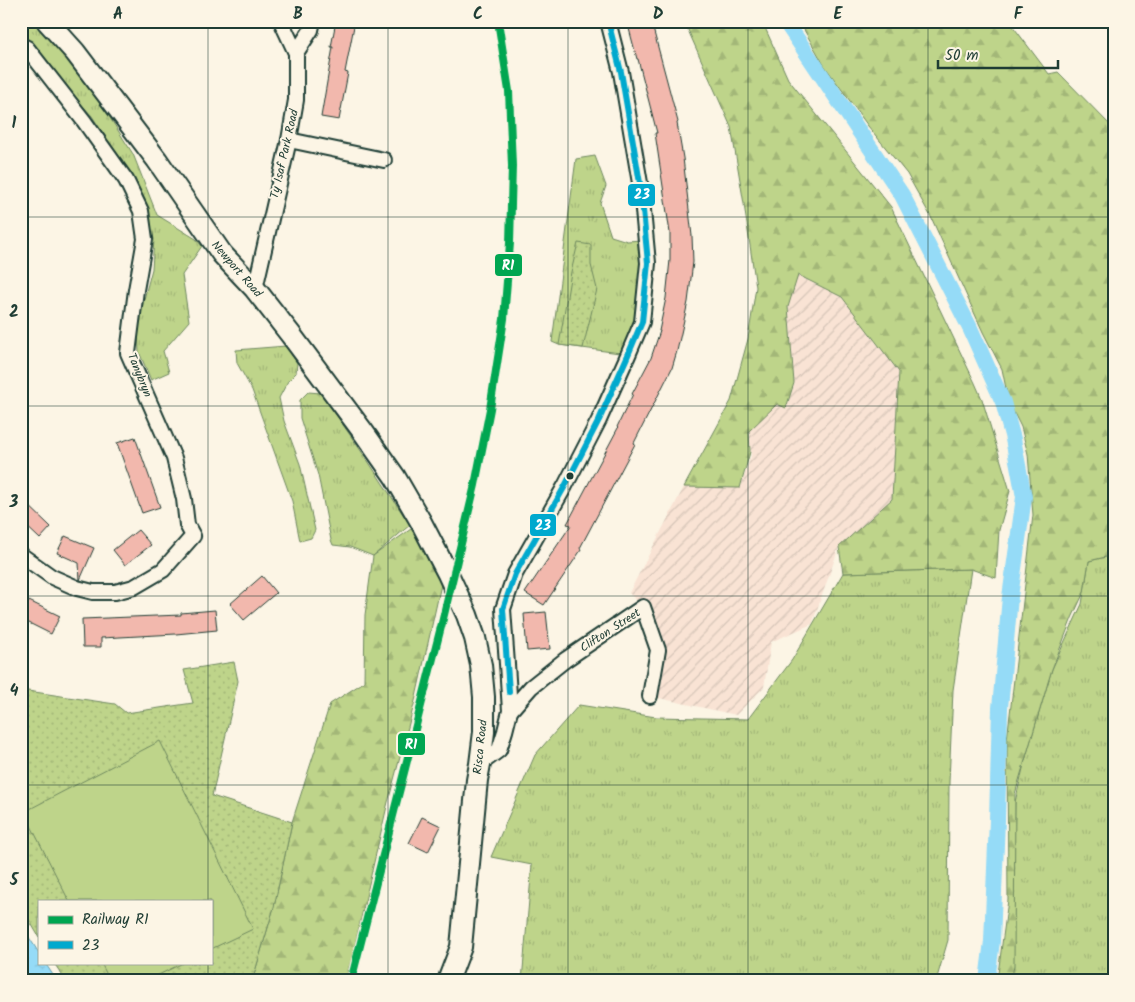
<svg xmlns="http://www.w3.org/2000/svg" width="1135" height="1002" font-family="Kalam,sans-serif">
	<style>
		.industrial { fill: url(#industrial-furrows) }
		.grass { fill: url(#grass-tufts); stroke: #6e885f }
		.forest { fill: url(#forest-firs); stroke: #6e885f }
		.park { fill: url(#park-dots); stroke: #6e885f }
		.pitch { fill: #bed48a; stroke: #6e885f }
		.water { fill: url(#water-ripples); stroke: #669ca9 }
		.lines { fill: none; stroke-linecap: round; stroke-linejoin: round }
		.canal { stroke: #95dbf7; stroke-width: 16 }
		.building { fill: #f2b8ad; stroke: #1f3d34 }
		.street-casing { stroke: #1f3d34; stroke-width: 18 }
		.secondary-casing { stroke: #1f3d34; stroke-width: 24 }
		.street { stroke: #fcf5e5; stroke-width: 14 }
		.secondary { stroke: #fcf5e5; stroke-width: 20 }
		.bus-1-casing { stroke: #fcf5e5; stroke-width: 10 }
		.bus-1 { stroke: #00a9ce; stroke-width: 6 }
		.rail-1-casing { stroke: #fcf5e5; stroke-width: 11 }
		.rail-1 { stroke: #00a651; stroke-width: 8 }
		.grid { fill: none; stroke: #1f3d34; stroke-width: 1; stroke-opacity: 0.55 }
		.bus-dot { fill: #1f3d34; stroke: #fcf5e5; stroke-width: 2 }
		.labels { text-anchor: middle; stroke-width: 4; stroke-linejoin: round; paint-order: stroke }
		.street-label { font-size: 12px; fill: #1f3d34; stroke: #fcf5e5 }
		.line-badge { stroke: #fcf5e5; stroke-width: 2 }
		.badge-label { font-size: 14px; text-anchor: middle; font-weight: bold; fill: #fff }
		.neatline { fill: none; stroke: #1f3d34; stroke-width: 2 }
		.grid-label { font-size: 16px; text-anchor: middle; font-weight: bold; fill: #1f3d34 }
	</style>
	<defs>
		<pattern id="industrial-furrows" width="10" height="10" patternUnits="userSpaceOnUse" patternTransform="scale(1.25)"><rect width="10" height="10" fill="#f9e3d4"/><path d="M-1 1l2-2M0 10L10 0M9 11l2-2" fill="none" stroke="#d5c4b7"/></pattern>
		<pattern id="grass-tufts" width="24" height="20" patternUnits="userSpaceOnUse" patternTransform="scale(1.25)"><rect width="24" height="20" fill="#bed48a"/><path d="M3 7l-1-3M5 7V3M7 7l1-3M15 17l-1-3M17 17v-4M19 17l1-3" fill="none" stroke="#a3b778"/></pattern>
		<pattern id="forest-firs" width="22" height="20" patternUnits="userSpaceOnUse" patternTransform="scale(1.25)"><rect width="22" height="20" fill="#bed48a"/><path d="M5 1l3.5 6h-7zM16 11l3.5 6h-7z" fill="#a3b778"/></pattern>
		<pattern id="park-dots" width="8" height="8" patternUnits="userSpaceOnUse" patternTransform="scale(1.25)"><rect width="8" height="8" fill="#bed48a"/><path d="M2 2h.1M6 6h.1" fill="none" stroke="#a3b778" stroke-width="1.8" stroke-linecap="round"/></pattern>
		<pattern id="water-ripples" width="26" height="14" patternUnits="userSpaceOnUse" patternTransform="scale(1.25)"><rect width="26" height="14" fill="#95dbf7"/><path d="M2 4q2-2 4 0t4 0M15 11q2-2 4 0t4 0" fill="none" stroke="#80bdd4"/></pattern>
	</defs>
	<rect width="100%" height="100%" fill="#fcf5e5"/>
	<filter id="ink" filterUnits="userSpaceOnUse"><feTurbulence type="fractalNoise" baseFrequency=".02" numOctaves="2"/><feDisplacementMap in="SourceGraphic" scale="10" xChannelSelector="R" yChannelSelector="G"/><feConvolveMatrix kernelMatrix="1 2 1 2 8 2 1 2 1" color-interpolation-filters="sRGB"/></filter>
	<g filter="url(#ink)">
		<polygon class="industrial" points="797,275 842,297 899,372 892,499 839,547 812,624 771,642 764,687 736,715 650,696 658,650 643,607 629,593 684,487 740,488 751,456 749,431 775,402 786,408 794,383 788,307"/>
		<g class="grass">
			<polygon points="21,21 32,21 60,50 105,110 133,154 157,215 196,239 202,246 182,275 189,321 163,351 169,372 151,380 139,352 138,332 143,303 152,269 154,239 141,192 92,116 63,84 37,53 21,37"/>
			<polygon points="595,156 606,186 600,203 611,236 627,241 642,240 640,291 633,326 620,353 559,345 552,342 576,159"/>
			<polygon points="286,346 297,363 296,373 288,381 279,398 284,421 300,464 315,530 311,538 300,541 292,501 252,390 237,363 236,350"/>
			<polygon points="308,392 321,393 368,461 410,525 373,556 350,547 333,545 331,540 318,475 300,418 300,400"/>
			<polygon points="1114,555 1114,981 1011,981 1015,802 1025,760 1052,669 1082,604 1089,561"/>
			<polygon points="971,569 953,690 949,782 948,940 936,981 522,981 532,865 491,857 535,755 579,705 656,717 748,719 792,660 843,573"/>
		</g>
		<g class="forest">
			<polygon points="684,21 762,21 788,79 891,207 975,383 982,399 1010,491 999,530 996,578 971,569 843,573 839,547 892,499 899,372 842,297 798,275 788,307 794,383 786,408 777,404 749,431 750,452 740,488 684,487 731,401 748,339 756,287 744,204 731,127"/>
			<polygon points="799,21 1009,21 1049,74 1058,72 1114,129 1114,555 1089,561 1084,592 1072,618 1052,669 1015,794 1014,966 1011,981 997,981 1008,900 1007,740 1033,515 1028,454 1021,427 1009,403 1002,369 983,332 931,217 907,174 868,126 824,65"/>
			<polygon points="411,529 444,571 416,697 387,806 352,957 345,981 251,981 254,975 274,907 292,822 330,704 364,682 365,615 373,556"/>
		</g>
		<g class="park">
			<polygon points="578,243 591,245 591,265 597,289 583,348 559,345 571,272"/>
			<polygon points="234,662 238,681 212,796 292,822 274,907 254,975 251,981 66,981 54,963 211,963 211,901 39,901 39,937 21,906 21,690 115,704 126,713 193,703 184,670"/>
		</g>
		<g class="pitch">
			<polygon points="160,741 253,929 211,949 211,901 69,901 24,812"/>
			<polygon points="101,963 183,963 146,981 110,981"/>
		</g>
		<polygon class="water" points="21,925 39,953 39,963 45,963 57,981 21,981"/>
		<g class="lines">
			<polyline class="canal" points="785,21 902,195 970,328 1003,402 1013,439 1024,497 1010,597 1000,708 997,820 992,941 987,981"/>
		</g>
		<g class="building">
			<polygon points="336,21 355,21 345,72 348,73 339,120 321,117 333,47 331,47"/>
			<polygon points="627,21 651,21 678,122 677,123 683,158 692,236 693,262 688,302 677,351 672,368 634,443 635,444 580,548 581,550 544,605 525,593 571,525 567,524 618,428 617,427 633,394 632,394 651,358 660,331 659,331 666,298 670,260 670,233 655,133 657,133 638,59 637,59"/>
			<polygon points="135,437 160,507 142,513 117,443"/>
			<polygon points="21,498 51,527 40,539 21,521"/>
			<polygon points="138,530 151,545 125,565 113,550"/>
			<polygon points="65,536 94,548 80,580 79,563 57,553"/>
			<polygon points="262,576 276,593 244,620 230,604"/>
			<polygon points="21,600 28,603 29,601 60,616 51,634 21,619"/>
			<polygon points="215,610 217,630 176,634 101,638 101,647 83,647 82,619 181,615 181,613"/>
			<polygon points="546,612 550,649 527,651 524,614"/>
			<polygon points="422,817 441,826 428,852 409,843"/>
		</g>
		<g class="lines">
			<defs>
				<g id="street">
					<polyline points="281,21 296,53"/>
					<polyline points="21,45 27,48 84,121 126,180 141,211 145,239 136,290 128,353 174,458 184,499 187,525 193,536 163,570 134,587 115,592 93,592 77,588 52,577 21,555"/>
					<polyline points="289,140 384,160"/>
					<polyline points="255,289 289,140 296,100 296,53 311,30 313,21"/>
					<polyline points="510,711 531,687 565,660 643,607 658,650 650,696"/>
					<polyline points="480,764 499,750 505,731 510,711 507,664 503,609 515,574 565,486 599,420 628,355 642,322 648,263 641,189 621,72 608,21"/>
				</g>
				<polyline id="secondary" points="47,21 75,52 157,160 222,254 255,289 291,335 364,433 395,477 421,522 448,574 467,615 475,638 481,665 484,697 484,732 480,764 477,780 461,947 448,981"/>
			</defs>
			<use href="#street" class="street-casing"/>
			<use href="#secondary" class="secondary-casing"/>
			<use href="#street" class="street"/>
			<use href="#secondary" class="secondary"/>
			<defs>
				<polyline id="bus-1" points="509,692 503,609 515,574 565,486 599,420 628,355 642,322 648,263 641,189 621,72 608,21"/>
			</defs>
			<use href="#bus-1" class="bus-1-casing"/>
			<use href="#bus-1" class="bus-1"/>
			<defs>
				<polyline id="rail-1" points="351,981 442,623 475,485 490,409 504,319 510,243 512,166 509,91 498,21"/>
			</defs>
			<use href="#rail-1" class="rail-1-casing"/>
			<use href="#rail-1" class="rail-1"/>
		</g>
	</g>
	<path class="grid" d="M208,21V901M388,21V981M568,21V981M748,21V981M928,21V981M21,217H1114M21,406H1114M21,596H1114M21,785H1114M208,963V981"/>
	<circle class="bus-dot" cx="570" cy="476" r="4.5"/>
	<g class="labels">
		<g class="street-label">
			<text transform="translate(284 154) rotate(-77)" y="4">Ty Isaf Park Road</text>
			<text transform="translate(237 269) rotate(49)" y="4">Newport Road</text>
			<text transform="translate(140 375) rotate(68)" y="4">Tanybryn</text>
			<text transform="translate(610 630) rotate(-33)" y="4">Clifton Street</text>
			<text transform="translate(480 747) rotate(-84)" y="4">Risca Road</text>
		</g>
	</g>
	<g class="line-badge">
		<rect x="627" y="183" width="29" height="24" rx="5" fill="#00a9ce"/>
		<rect x="494" y="253" width="29" height="24" rx="5" fill="#00a651"/>
		<rect x="529" y="513" width="28" height="24" rx="5" fill="#00a9ce"/>
		<rect x="397" y="732" width="29" height="24" rx="5" fill="#00a651"/>
	</g>
	<g class="badge-label">
		<text x="642" y="199">23</text>
		<text x="508" y="270">R1</text>
		<text x="543" y="530">23</text>
		<text x="411" y="749">R1</text>
	</g>
	<rect width="1135" height="1002" fill="none" stroke="#fcf5e5" stroke-width="55"/>
	<rect x="38" y="900" width="175" height="65" fill="#fcf5e5" stroke="#a4ab9e"/>
	<rect x="48" y="916" width="25" height="8" fill="#00a651" stroke="#a4ab9e"/>
	<text x="82" y="924" font-size="15" fill="#1f3d34">Railway R1</text>
	<rect x="48" y="941" width="25" height="8" fill="#00a9ce" stroke="#a4ab9e"/>
	<text x="82" y="950" font-size="15" fill="#1f3d34">23</text>
	<path d="M938 60v8h120v-8" fill="none" stroke="#1f3d34" stroke-width="2.5"/>
	<text x="945" y="60" font-size="15" fill="#1f3d34" stroke="#fcf5e5" stroke-width="4" paint-order="stroke">50 m</text>
	<rect x="28" y="28" width="1080" height="946" class="neatline"/>
	<g class="grid-label">
		<text x="118" y="19">A</text>
		<text x="298" y="19">B</text>
		<text x="478" y="19">C</text>
		<text x="658" y="19">D</text>
		<text x="838" y="19">E</text>
		<text x="1018" y="19">F</text>
		<text x="14" y="128">1</text>
		<text x="14" y="317">2</text>
		<text x="14" y="507">3</text>
		<text x="14" y="696">4</text>
		<text x="14" y="885">5</text>
	</g>
</svg>
